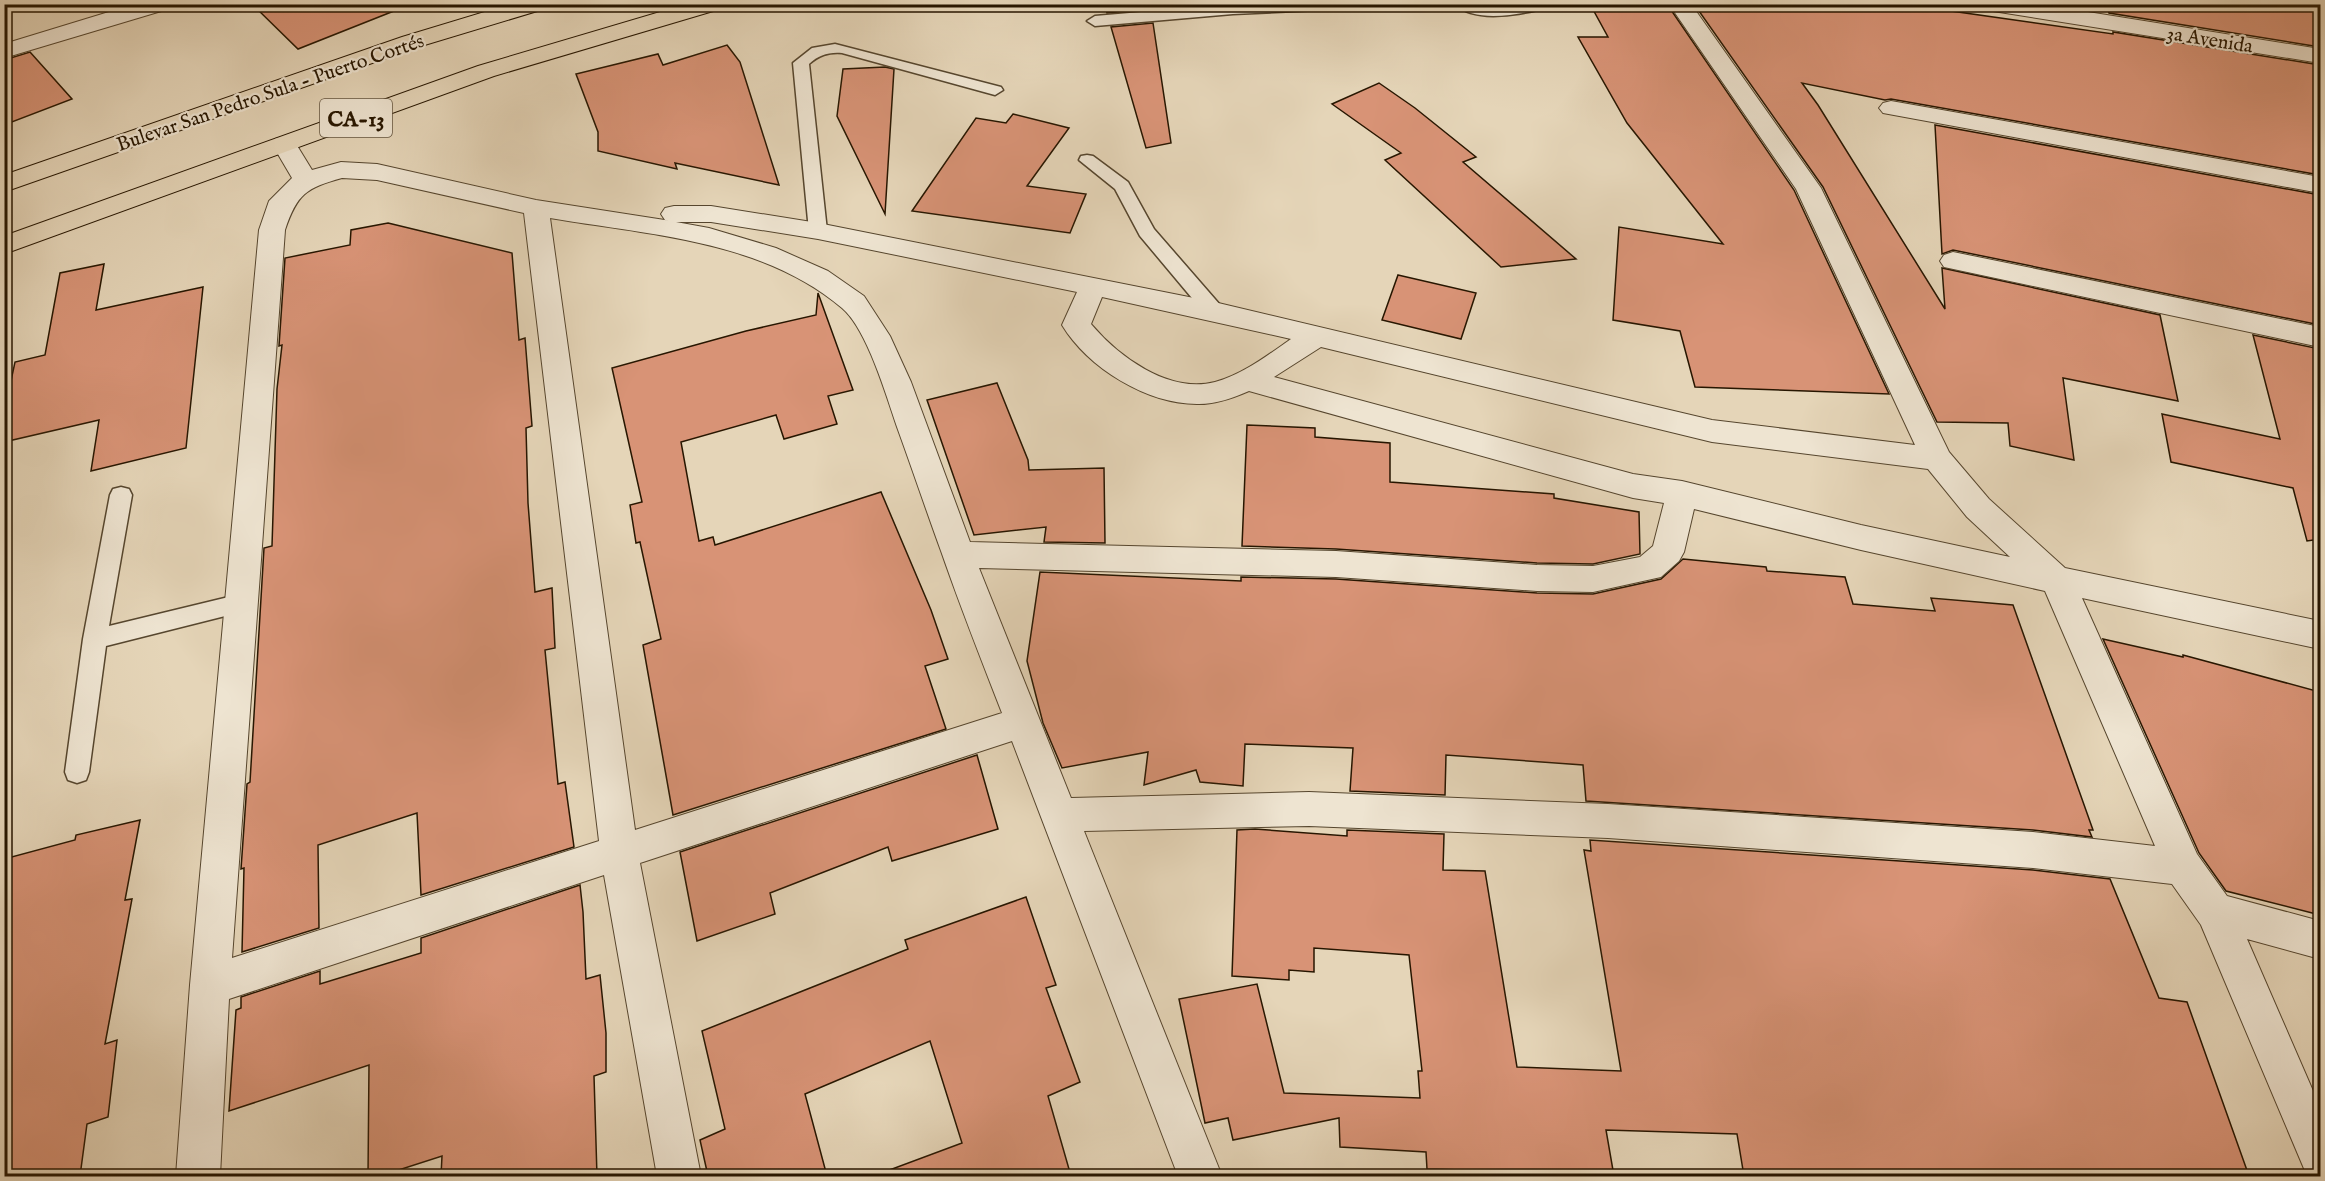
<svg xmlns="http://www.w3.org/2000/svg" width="2325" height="1181" font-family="'IM FELL English',serif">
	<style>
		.building { fill: #d89376; stroke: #271600; stroke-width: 1.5 }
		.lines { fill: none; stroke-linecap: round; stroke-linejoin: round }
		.service-casing { stroke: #56462e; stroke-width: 3 }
		.minor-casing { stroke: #56462e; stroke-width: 2 }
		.trunk-casing { stroke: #271600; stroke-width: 2 }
		.service { fill: #eee4d1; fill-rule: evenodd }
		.minor { fill: #eee4d1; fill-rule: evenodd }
		.trunk { fill: #e5d5b8; fill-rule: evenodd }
		.labels { text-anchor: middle; stroke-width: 4.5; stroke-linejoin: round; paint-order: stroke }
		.far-street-label { font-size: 20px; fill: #271600; stroke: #eee4d1 }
		.shield { fill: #eee4d1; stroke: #63543f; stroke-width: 1.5 }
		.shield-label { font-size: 22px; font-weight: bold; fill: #271600 }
	</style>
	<rect width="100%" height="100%" fill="#e5d5b8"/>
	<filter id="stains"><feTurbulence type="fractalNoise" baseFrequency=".00333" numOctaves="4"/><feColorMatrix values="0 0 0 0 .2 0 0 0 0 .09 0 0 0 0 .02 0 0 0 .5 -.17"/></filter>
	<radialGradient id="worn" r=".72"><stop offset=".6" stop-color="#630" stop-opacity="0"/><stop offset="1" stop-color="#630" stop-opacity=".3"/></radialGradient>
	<g class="building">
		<polygon points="252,4 403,4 404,7 298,49"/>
		<polygon points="1105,4 1147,4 1149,9 1107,13"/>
		<polygon points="1590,4 1667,4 1794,190 1889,394 1695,387 1680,331 1613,320 1619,227 1723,244 1627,123 1578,37 1608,37"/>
		<polygon points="1694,4 1923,4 1923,7 2113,34 2113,32 2320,65 2320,175 1891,99 1885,100 1802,83 1818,105 1945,309 1942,268 2160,315 2178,401 2063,378 2074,460 2010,446 2008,423 1937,422 1823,187"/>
		<polygon points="2107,4 2320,4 2320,47 2109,13"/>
		<polygon points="1153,23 1171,143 1146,148 1111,27"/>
		<polygon points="727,45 740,62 779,185 675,163 677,169 598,151 598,132 576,74 658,54 663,65"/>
		<polygon points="30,52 72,99 4,125 4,60"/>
		<polygon points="885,67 894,69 885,214 837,116 843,69"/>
		<polygon points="1379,83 1415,108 1476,157 1463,162 1576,259 1501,267 1385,160 1401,153 1332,104"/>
		<polygon points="1013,114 1069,128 1027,186 1086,194 1070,233 912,211 976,118 1006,123"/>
		<polygon points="1935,125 2320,195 2320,325 1953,250 1942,254"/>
		<polygon points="388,223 512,253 519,340 525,338 532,426 526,428 528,503 535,592 552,588 555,648 545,650 558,784 565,782 574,847 421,895 417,813 318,845 319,928 242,952 244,868 241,869 247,784 250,782 264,548 272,546 277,389 282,345 279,346 285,258 350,245 351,230"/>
		<polygon points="104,264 96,310 203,287 186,448 91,471 99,420 4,442 4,413 15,362 45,355 60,273"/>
		<polygon points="1398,275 1476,293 1461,339 1382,320"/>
		<polygon points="818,293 853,390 828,396 837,424 784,439 776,415 681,442 699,541 713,537 715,545 881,492 931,610 948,659 925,666 946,729 673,815 643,645 661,639 640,542 636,543 630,505 642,502 612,368 746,331 816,315"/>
		<polygon points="2253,335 2320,349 2320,539 2307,541 2293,488 2171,462 2162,414 2280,439"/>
		<polygon points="997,383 1028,460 1029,470 1104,468 1105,543 1044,542 1046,527 974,535 927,400"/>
		<polygon points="1247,425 1315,428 1315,437 1390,443 1390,482 1554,494 1554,498 1639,512 1640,554 1593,564 1537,563 1336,549 1242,546"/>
		<polygon points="1683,559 1766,567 1767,571 1845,577 1853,604 1935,611 1931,598 2013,605 2093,830 2089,830 2092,837 2033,830 1586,801 1583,765 1446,755 1445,795 1350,791 1353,748 1245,744 1243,786 1200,782 1196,770 1144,785 1148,752 1062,768 1043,723 1027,661 1040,572 1241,581 1241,577 1336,579 1537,593 1593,594 1661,579"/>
		<polygon points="2103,639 2183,657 2183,655 2320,692 2320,787 2314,785 2320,842 2320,915 2226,891 2199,853"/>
		<polygon points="977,755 998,829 892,861 888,847 770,893 775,914 697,941 680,852"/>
		<polygon points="140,820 125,900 132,899 105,1044 117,1040 108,1117 87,1124 80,1176 4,1176 4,859 75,840 76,835"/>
		<polygon points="1255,829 1347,836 1347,830 1444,834 1443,870 1485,871 1517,1067 1621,1071 1584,850 1591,851 1590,840 2033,870 2110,879 2159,998 2187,1002 2249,1176 1744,1176 1737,1134 1606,1130 1614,1176 1532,1176 1532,1172 1427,1169 1426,1152 1340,1147 1339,1118 1233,1140 1228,1118 1205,1123 1179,999 1257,984 1284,1093 1420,1098 1418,1071 1422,1071 1409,955 1314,948 1314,972 1289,970 1289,980 1232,976 1237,830"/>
		<polygon points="580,885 583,912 586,979 600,975 606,1033 606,1072 594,1076 597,1176 441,1176 442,1156 380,1176 368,1176 369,1065 229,1111 236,1010 241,1008 241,997 320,971 320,984 421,953 421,938"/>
		<polygon points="1026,897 1056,985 1046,988 1080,1082 1048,1096 1071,1176 884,1176 884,1172 962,1143 930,1041 805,1094 827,1176 708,1176 700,1140 725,1129 702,1031 908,949 905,940"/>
	</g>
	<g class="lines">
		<defs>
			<g id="service">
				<polygon points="1233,4 1368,4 1361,8 1233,14 1095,26 1087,21 1095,16"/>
				<path d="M1455,4L1493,7L1553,4L1551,7C1526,13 1476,25 1455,4Z"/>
				<path d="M835,44L1001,87L1003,90L995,95L842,53C828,52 819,55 809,64L827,231L824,235H812L809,231L793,63L812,48Z"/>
				<polygon points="1087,155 1093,156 1128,182 1154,229 1221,306 1223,311 1221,316 1214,317 1207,316 1140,236 1115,189 1079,160 1081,156"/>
				<polygon points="121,487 129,489 132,495 109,626 241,594 249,596 252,603 249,610 241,612 106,646 89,772 86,780 77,783 68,780 65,772 83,639 110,495 113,489"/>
			</g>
			<g id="minor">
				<polygon points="135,4 171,4 168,9 4,58 4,44"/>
				<path d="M1669,4H1691L1821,188L1949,452L1989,499L2065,568L2320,621V649L2082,598L2197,854L2227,896L2320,921V959L2247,939L2320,1107V1176L2305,1171L2201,925L2172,884L2033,868L1608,838L1309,826L1084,831L1222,1176H1178L1012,741L640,863L701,1176H657L604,875L229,999L220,1176H176L190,985L259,230L269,201L292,178L272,144L275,139L284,137L293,139L312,170L341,162L377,164L536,200L671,221L665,220L661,214L665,208L674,206H711L818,223L1214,302L1712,420L1915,445L1796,189ZM342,178L377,180L524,213L599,841L232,958L285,230C297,194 306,188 342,178ZM550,218C649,235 762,240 842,308C867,329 886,395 897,427C912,468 926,510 941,551C960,606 981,659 1002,713L635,830ZM676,222H711L818,239L1077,292L1062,325C1088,368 1148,405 1199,404C1216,404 1233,398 1249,391L1633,498L1664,503L1653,546L1640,557L1593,566L1537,565L1336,551L970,542L911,382L890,336L864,296L828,271L776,248L709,228ZM1102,297L1291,339C1268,355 1242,375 1215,382C1168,394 1118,356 1091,324ZM1321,347L1712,442L1928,469L1967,517L2010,557L1861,525L1682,481L1633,474L1274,377ZM1694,509L1861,550L2045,591L2155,846L2033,832L1608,804L1309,792L1071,798L979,568L1336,577L1537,591L1593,592L1661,577L1679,561L1684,552Z"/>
				<polygon points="1982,4 2038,4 2320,49 2320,63 1993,11 1985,9"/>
				<polygon points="1891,101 2320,177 2320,193 1883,113 1879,108 1883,103"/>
				<polygon points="1953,252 2320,327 2320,347 1944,267 1940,261 1944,255"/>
			</g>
			<g id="trunk">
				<polygon points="511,4 547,4 544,9 418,47 4,192 4,175 402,37"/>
				<polygon points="687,4 723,4 720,9 494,76 4,254 4,236 478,66"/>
			</g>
		</defs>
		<use href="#service" class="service-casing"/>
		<use href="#minor" class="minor-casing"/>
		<use href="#trunk" class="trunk-casing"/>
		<use href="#service" class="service"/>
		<use href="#minor" class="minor"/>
		<use href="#trunk" class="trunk"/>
	</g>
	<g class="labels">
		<g class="far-street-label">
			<text transform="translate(2210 39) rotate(9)" y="7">3a Avenida</text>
			<text transform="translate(270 92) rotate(-19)" y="7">Bulevar San Pedro Sula - Puerto Cortés</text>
		</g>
		<rect class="shield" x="320" y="99" width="72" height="38" rx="4.5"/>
		<g class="shield-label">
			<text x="356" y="126">CA-13</text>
		</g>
	</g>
	<rect width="2325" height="1181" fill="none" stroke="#e5d5b8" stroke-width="24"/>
	<rect x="6" y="6" width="2313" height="1169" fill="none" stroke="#271600" stroke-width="3"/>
	<rect x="12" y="12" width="2301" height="1157" fill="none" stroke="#271600" stroke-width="1.5"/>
	<rect width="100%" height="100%" filter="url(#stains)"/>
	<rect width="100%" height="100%" fill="url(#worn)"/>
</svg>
